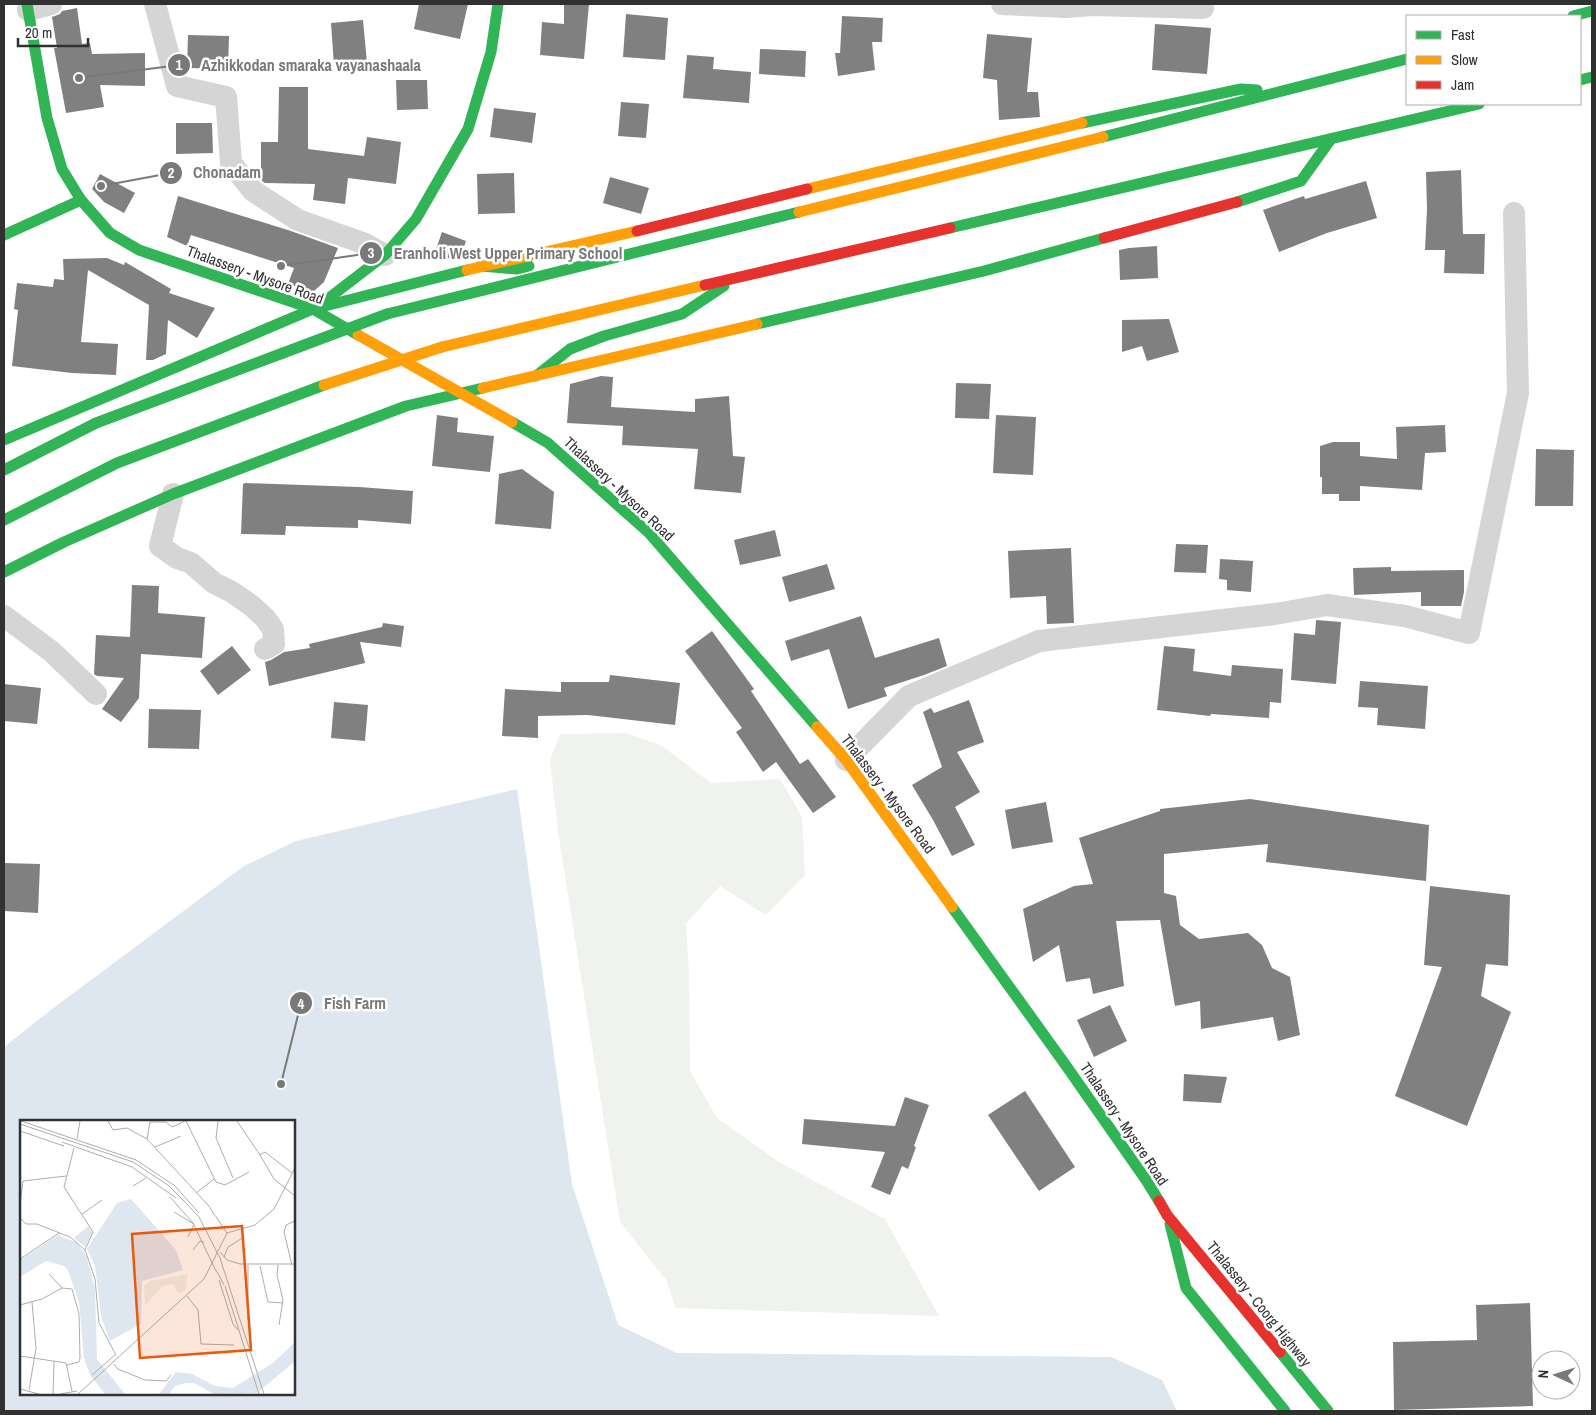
<svg xmlns="http://www.w3.org/2000/svg" width="1596" height="1415" font-family="'Archivo Narrow',sans-serif">
	<style>
		.green { fill: #f0f3ed }
		.water { fill: #dee7f0; fill-rule: evenodd }
		.building { fill: #808080 }
		.lines { fill: none; stroke-linecap: round; stroke-linejoin: round }
		.street { stroke: #d5d5d5; stroke-width: 22 }
		.fast { stroke: #30b455; stroke-width: 11 }
		.slow { stroke: #ff9f0a; stroke-width: 11 }
		.jam { stroke: #e5322d; stroke-width: 11 }
		.fast-bridge { stroke: #30b455; stroke-width: 11 }
		.slow-bridge { stroke: #ff9f0a; stroke-width: 11 }
		.labels { text-anchor: middle; stroke-width: 5; stroke-linejoin: round; paint-order: stroke }
		.street-label { font-size: 15px; fill: #313131; stroke: #fff }
		.inset-river { fill: none; stroke: #dee7f0; stroke-width: 2.5 }
		.inset-road { fill: none; stroke: #adadad; stroke-width: 1 }
		.view { fill: #e8590c; fill-opacity: 0.15; stroke: #e8590c; stroke-width: 2.5 }
		.inset-edge { fill: none; stroke: #313131; stroke-width: 2.5 }
		.leader { fill: none; stroke: #797979; stroke-width: 2 }
		.callout-dot { fill: #797979; stroke: #fff; stroke-width: 2 }
		.mark-label { font-size: 15px; text-anchor: middle; font-weight: bold; fill: #fff }
		.callout-label { font-size: 16px; text-anchor: middle; font-weight: bold; fill: #797979; stroke: #fff; stroke-width: 5; stroke-linejoin: round; paint-order: stroke }
	</style>
	<rect width="100%" height="100%" fill="#fff"/>
	<polygon class="green" points="627,733 662,746 711,783 780,779 802,817 805,875 766,915 720,886 686,923 689,971 690,1071 717,1118 779,1162 885,1219 939,1316 676,1308 666,1280 620,1222 558,832 550,760 560,734"/>
	<path class="water" d="M517,789L572,1184L618,1325L677,1353L1111,1357L1162,1380L1177,1411H4V1047L52,1009L244,866L296,841ZM21,1121H294V1394H21Z"/>
	<g class="building">
		<polygon points="419,4 468,4 460,39 414,29"/>
		<polygon points="564,4 589,4 584,59 540,55 542,22 564,24"/>
		<polygon points="77,8 82,44 90,43 92,54 145,53 145,86 100,85 104,107 66,113 54,48 57,48 52,17 60,14 62,11"/>
		<polygon points="626,14 668,18 665,60 623,57"/>
		<polygon points="842,16 883,18 882,42 872,42 875,70 838,76 835,53 840,53"/>
		<polygon points="363,20 367,63 334,66 331,23"/>
		<polygon points="1155,24 1211,28 1207,74 1152,70"/>
		<polygon points="987,34 1032,38 1027,92 1038,92 1040,117 999,120 997,80 983,78"/>
		<polygon points="188,35 229,36 228,69 187,68"/>
		<polygon points="760,49 806,51 805,77 759,74"/>
		<polygon points="687,55 714,57 713,69 751,72 749,103 683,98"/>
		<polygon points="396,80 427,80 428,109 397,110"/>
		<polygon points="279,87 308,87 308,149 364,156 367,137 401,142 396,184 348,178 345,204 313,200 315,184 265,183 262,181 261,179 261,142 278,142"/>
		<polygon points="621,102 649,104 646,138 618,136"/>
		<polygon points="494,108 536,113 532,143 490,137"/>
		<polygon points="176,123 212,123 213,153 176,154"/>
		<polygon points="1461,170 1463,234 1485,234 1484,274 1444,273 1445,250 1425,250 1427,209 1426,172"/>
		<polygon points="514,173 515,213 478,214 477,174"/>
		<polygon points="100,174 135,193 124,213 104,202 94,191 92,189"/>
		<polygon points="610,177 649,188 641,214 603,203"/>
		<polygon points="1366,181 1377,218 1327,233 1279,252 1263,210 1304,196 1305,199"/>
		<polygon points="178,196 291,231 338,248 324,282 313,292 288,284 294,268 191,235 187,246 167,237"/>
		<polygon points="442,232 466,241 461,255 445,259 434,255"/>
		<polygon points="1157,246 1158,278 1120,280 1119,250 1129,248"/>
		<polygon points="107,258 124,265 125,262 171,289 169,293 215,308 197,338 168,320 166,354 153,360 146,360 149,305 88,270 81,342 118,344 116,375 72,373 12,366 18,310 14,309 17,283 53,287 54,279 64,280 63,259"/>
		<polygon points="1169,319 1179,352 1147,361 1142,346 1122,352 1122,320"/>
		<polygon points="601,376 613,377 611,407 695,412 695,399 729,396 733,456 745,457 741,493 694,489 698,449 622,445 623,426 567,423 570,384"/>
		<polygon points="956,383 991,384 989,419 955,418"/>
		<polygon points="437,415 458,418 457,432 494,436 490,472 432,466"/>
		<polygon points="996,415 1036,417 1033,475 993,473"/>
		<polygon points="1445,425 1446,452 1425,453 1422,490 1360,486 1360,501 1339,501 1339,494 1322,494 1322,477 1320,477 1320,446 1333,442 1360,442 1360,456 1397,459 1396,427"/>
		<polygon points="1536,449 1574,450 1573,506 1535,506"/>
		<polygon points="522,469 554,492 551,529 495,524 499,474"/>
		<polygon points="245,483 359,487 413,491 411,524 358,520 358,528 286,526 285,535 241,534 243,484"/>
		<polygon points="775,530 781,556 740,565 734,540"/>
		<polygon points="1176,544 1208,545 1206,573 1174,572"/>
		<polygon points="1071,548 1074,623 1047,624 1046,596 1010,598 1008,551"/>
		<polygon points="1220,559 1253,561 1251,592 1227,590 1227,580 1219,579"/>
		<polygon points="827,564 835,589 789,602 782,577"/>
		<polygon points="1391,567 1391,571 1464,570 1464,592 1461,606 1421,606 1421,592 1354,595 1353,568"/>
		<polygon points="132,585 159,586 158,613 205,617 202,658 141,654 139,698 121,722 102,709 124,678 97,676 94,674 96,635 130,637"/>
		<polygon points="861,616 875,658 939,638 947,666 924,675 884,688 887,696 848,709 829,649 791,661 785,641"/>
		<polygon points="1316,620 1341,622 1336,684 1291,680 1294,633 1315,635"/>
		<polygon points="383,623 404,626 401,647 360,642 365,663 269,686 265,662 271,660 284,652 310,648 309,644 382,627"/>
		<polygon points="712,631 754,689 751,691 800,764 808,759 836,797 813,813 776,762 763,772 736,732 742,728 685,651"/>
		<polygon points="232,646 251,670 218,695 200,671"/>
		<polygon points="1164,646 1195,649 1193,671 1231,676 1232,665 1283,669 1281,703 1270,702 1269,718 1211,714 1210,716 1157,710"/>
		<polygon points="610,675 680,683 675,725 588,715 538,716 538,738 502,736 505,689 561,692 561,682 609,682"/>
		<polygon points="1360,681 1428,686 1425,729 1377,725 1378,708 1358,707"/>
		<polygon points="4,684 41,688 37,724 4,721"/>
		<polygon points="969,700 984,742 957,752 980,792 955,807 975,845 952,856 933,820 912,785 942,767 923,712 931,708 934,713"/>
		<polygon points="334,702 368,705 365,741 331,738"/>
		<polygon points="149,709 201,710 199,749 148,748"/>
		<polygon points="1250,799 1429,825 1426,881 1266,862 1268,844 1164,854 1164,893 1176,896 1180,925 1199,939 1248,933 1262,945 1272,968 1290,977 1300,1035 1278,1041 1273,1017 1201,1029 1200,1001 1175,1006 1160,920 1116,921 1124,986 1093,994 1090,978 1066,982 1059,945 1033,962 1023,909 1074,886 1093,884 1079,838 1160,811 1160,809"/>
		<polygon points="1046,802 1053,842 1012,849 1005,810"/>
		<polygon points="4,863 40,864 38,913 4,911"/>
		<polygon points="1430,886 1510,895 1508,966 1486,964 1481,996 1511,1012 1467,1126 1395,1096 1442,967 1424,965"/>
		<polygon points="1110,1005 1127,1041 1094,1057 1077,1020"/>
		<polygon points="1184,1074 1227,1077 1221,1103 1183,1101"/>
		<polygon points="1025,1091 1075,1167 1039,1191 988,1115"/>
		<polygon points="905,1097 929,1105 914,1146 916,1147 908,1169 902,1166 890,1195 871,1187 885,1152 802,1144 804,1119 895,1126"/>
		<polygon points="1530,1303 1533,1406 1394,1410 1393,1342 1477,1340 1476,1305"/>
	</g>
	<g class="lines">
		<g class="street">
			<polyline points="155,4 177,86 226,97 231,163 253,191 298,220 363,243 385,255"/>
			<polyline points="1002,4 1066,7 1093,5 1203,8"/>
			<polyline points="28,10 51,4"/>
			<polyline points="173,494 160,546 177,558 191,563 214,583 232,592 252,606 265,618 273,629 274,644 265,649"/>
			<polyline points="4,616 51,651 96,694"/>
			<polyline points="846,760 909,696 1039,641 1275,614 1327,605 1405,616 1469,633 1518,393 1514,213"/>
		</g>
		<g class="fast">
			<polyline points="27,4 47,118 62,169 81,200 110,233 139,250 313,309 358,335"/>
			<polyline points="1573,16 1592,11"/>
			<polyline points="1580,80 1592,77"/>
			<polyline points="1082,123 1241,89 1257,90"/>
			<polyline points="1103,137 1407,59"/>
			<polyline points="1237,202 1301,181 1331,139"/>
			<polyline points="950,228 1479,104"/>
			<polyline points="4,235 81,200"/>
			<polyline points="481,266 517,269 529,266"/>
			<polyline points="325,301 385,255 416,219 468,129 491,52 498,4"/>
			<polyline points="387,314 799,212"/>
			<polyline points="757,324 984,271 1104,238"/>
			<polyline points="536,376 570,349 604,336 682,314 724,286"/>
			<polyline points="512,422 548,443 649,533 817,727"/>
			<polyline points="4,440 313,309 467,270"/>
			<polyline points="4,470 96,423 283,353"/>
			<polyline points="4,520 117,463 324,385"/>
			<polyline points="4,572 64,542 173,494 406,406 483,388"/>
			<polyline points="952,907 1067,1067 1146,1180 1159,1201"/>
			<polyline points="1170,1224 1186,1288 1285,1411"/>
			<polyline points="1280,1352 1328,1411"/>
		</g>
		<g class="slow">
			<polyline points="807,189 1082,123"/>
			<polyline points="799,212 1103,137"/>
			<polyline points="467,270 637,231"/>
			<polyline points="358,335 512,422"/>
			<polyline points="442,347 705,285"/>
			<polyline points="483,388 757,324"/>
			<polyline points="817,727 846,760 952,907"/>
		</g>
		<g class="jam">
			<polyline points="637,231 807,189"/>
			<polyline points="1104,238 1237,202"/>
			<polyline points="705,285 950,228"/>
			<polyline points="1159,1201 1167,1215 1280,1352"/>
		</g>
		<polyline class="fast-bridge" points="283,353 387,314"/>
		<polyline class="slow-bridge" points="324,385 442,347"/>
	</g>
	<g class="labels">
		<g class="street-label">
			<text transform="translate(255 275) rotate(20)" y="5">Thalassery - Mysore Road</text>
			<text transform="translate(619 489) rotate(43)" y="5">Thalassery - Mysore Road</text>
			<text transform="translate(888 794) rotate(53)" y="5">Thalassery - Mysore Road</text>
			<text transform="translate(1124 1124) rotate(56)" y="5">Thalassery - Mysore Road</text>
			<text transform="translate(1259 1304) rotate(51)" y="5">Thalassery - Coorg Highway</text>
		</g>
	</g>
	<g transform="translate(20 1120)">
		<rect width="275" height="275" fill="#fff"/>
		<path d="M168,154L165,171L158,173L154,164L142,166L125,186L124,166L130,161Z" fill="#f0f3ed"/>
		<path d="M111,79L156,130L163,150L122,161L121,204L90,221L81,196L75,146L67,129L97,83ZM68,106L73,113L65,127L54,118ZM38,115L57,123L66,135L75,169L77,239L105,274H85L70,255L64,238L59,182L48,150L44,146L26,141L0,157V140ZM275,222V241L237,273L194,274L174,263H166L155,266L149,274H139L156,252L172,254L195,266L213,268L253,243Z" fill="#dee7f0"/>
		<path class="inset-river" d="M0,145L42,122L65,172L71,252M77,259L94,274M242,259L275,230M145,274L153,263L169,258L202,274M218,274L233,266"/>
		<path class="inset-road" d="M1,1L116,40L155,66L179,93M88,1L93,10L107,8L127,19L188,85L207,113M166,1L196,62L205,65L229,52M198,1L196,18L213,58M217,1L240,35L245,32L272,53M0,4L113,42L148,65L163,80L179,97L200,138L244,274M0,11L44,26M57,19L60,1M127,19L130,2H146L152,7L165,1M42,22L112,47L156,78M135,27L161,16M54,28L44,67L73,112L65,130M240,35L254,59L275,76M113,66L126,58M176,73L194,59M150,77L173,103L196,151M0,84L3,61L46,56M154,92L174,104L168,117M62,94L82,80M0,98L6,104H17L50,117L65,130L75,159L79,203L96,235M173,130L180,121L184,122M200,132L207,140L220,144H275M204,137L208,127L224,117L221,109M0,139L39,113M228,145V200M258,145L257,155L263,180L259,205M272,145L264,112L266,105L275,101M240,146L248,182L263,183M196,150L204,165M29,154L42,168M199,160L213,204L218,210M205,166L239,274M167,176L178,190L181,224L214,225M0,185L22,179L42,168L52,169L59,194L60,238L59,242L47,245M0,236L46,243L52,271M94,244L98,249L125,260L146,261L151,255M72,255L96,234M0,269L19,274M9,270L16,228L12,182M33,274L34,241M40,274L57,271M58,274L184,159L207,113L235,105L254,89L275,48"/>
		<path class="view" d="M222,106L231,230L120,238L112,114Z"/>
		<rect width="275" height="275" class="inset-edge"/>
	</g>
	<path class="leader" d="M79 78L179 65M101 186L171 173M281 266L371 253M281 1084L301 1003"/>
	<g class="callout-dot">
		<circle cx="79" cy="78" r="5"/>
		<circle cx="101" cy="186" r="5"/>
		<circle cx="281" cy="266" r="5"/>
		<circle cx="281" cy="1084" r="5"/>
		<circle cx="179" cy="65" r="12"/>
		<circle cx="171" cy="173" r="12"/>
		<circle cx="371" cy="253" r="12"/>
		<circle cx="301" cy="1003" r="12"/>
	</g>
	<g class="mark-label">
		<text x="179" y="70">1</text>
		<text x="171" y="178">2</text>
		<text x="371" y="258">3</text>
		<text x="301" y="1009">4</text>
	</g>
	<g class="callout-label">
		<text x="311" y="71">Azhikkodan smaraka vayanashaala</text>
		<text x="227" y="178">Chonadam</text>
		<text x="508" y="259">Eranholi West Upper Primary School</text>
		<text x="355" y="1009">Fish Farm</text>
	</g>
	<rect width="1596" height="1415" fill="none" stroke="#313131" stroke-width="10"/>
	<rect x="1406" y="15" width="175" height="90" fill="#ffffff" stroke="#adadad"/>
	<rect x="1416" y="31" width="25" height="8" fill="#30b455" stroke="#adadad"/>
	<text x="1451" y="40" font-size="15" fill="#313131">Fast</text>
	<rect x="1416" y="56" width="25" height="8" fill="#ff9f0a" stroke="#adadad"/>
	<text x="1451" y="65" font-size="15" fill="#313131">Slow</text>
	<rect x="1416" y="81" width="25" height="8" fill="#e5322d" stroke="#adadad"/>
	<text x="1451" y="90" font-size="15" fill="#313131">Jam</text>
	<g transform="translate(1556 1375) rotate(274)"><circle r="24" fill="#ffffff" stroke="#adadad"/>
	<path d="M0-4L9 19L0 12L-9 19Z" fill="#797979"/>
	<text y="-8" font-size="14" font-weight="bold" text-anchor="middle" fill="#313131">N</text>
	</g>
	<path d="M18 38v8h70v-8" fill="none" stroke="#313131" stroke-width="2.5"/>
	<text x="25" y="38" font-size="15" fill="#313131" stroke="#ffffff" stroke-width="4" paint-order="stroke">20 m</text>
</svg>
